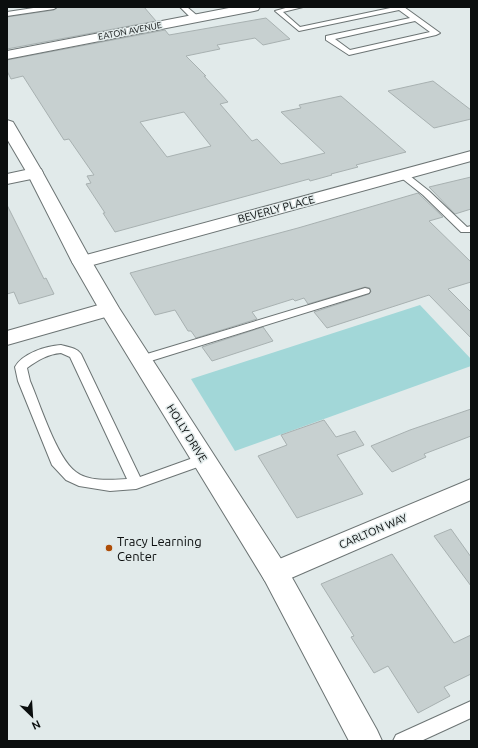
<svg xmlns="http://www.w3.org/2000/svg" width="478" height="748" font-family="Ubuntu,sans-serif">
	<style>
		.green { fill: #a2d7d8 }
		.building { fill: #c7d0d0; stroke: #a8b1b1; fill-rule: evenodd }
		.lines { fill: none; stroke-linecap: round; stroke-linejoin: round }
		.lane-casing { stroke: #6c7474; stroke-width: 2 }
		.street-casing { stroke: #6c7474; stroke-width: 2 }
		.secondary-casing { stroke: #6c7474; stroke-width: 2 }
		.lane { fill: #fff; fill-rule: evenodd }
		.street { fill: #fff; fill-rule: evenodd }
		.secondary { fill: #fff; fill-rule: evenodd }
		.poi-dot { fill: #ae4d07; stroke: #e1eaea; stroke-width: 1.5 }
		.labels { text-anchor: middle; stroke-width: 3; stroke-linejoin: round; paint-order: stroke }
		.far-street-label { font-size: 9px; fill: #0b0e0e; stroke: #e1eaea }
		.street-label { font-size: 11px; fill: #0b0e0e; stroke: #e1eaea }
		.near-poi-label { font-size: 13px; fill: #0b0e0e; stroke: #e1eaea; text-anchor: start }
	</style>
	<rect width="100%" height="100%" fill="#e1eaea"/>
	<polygon class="green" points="420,305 471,359 471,366 235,451 191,379"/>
	<g class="building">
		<polygon points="58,7 144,7 156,21 7,49 7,17 54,10"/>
		<path d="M266,18L290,39L263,45L255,38L217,45L220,49L186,56L206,76H204L228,102L220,104L252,141L257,139L281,164L325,153L281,112L301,108L299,105L341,96L406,152L356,165L358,167L331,174L332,175L310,181L309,179L115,232L103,213H105L86,184L91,183L87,176L94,175L69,139L64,140L23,76L11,79L7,71V60L165,30L169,35ZM184,112L211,146L167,157L140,122Z"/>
		<polygon points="433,81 471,110 471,119 434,128 388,91"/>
		<polygon points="471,177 471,209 455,214 429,187"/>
		<polygon points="418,193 443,217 429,221 471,262 471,282 448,289 471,312 471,338 429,295 327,328 314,312 369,294 371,292 370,288 365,287 308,304 304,298 295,301 293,299 252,312 257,319 196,338 191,331 188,331 175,310 155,315 130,273 298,228"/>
		<polygon points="7,205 44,279 46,278 54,294 19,304 14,292 7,294"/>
		<polygon points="263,327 273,341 212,361 202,347"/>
		<polygon points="471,409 471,436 424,454 426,457 392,472 371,446 410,430"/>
		<polygon points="324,420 336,437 355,431 364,445 337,455 363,494 297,518 258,456 287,445 281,435"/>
		<polygon points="451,529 471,557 471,586 434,536"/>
		<polygon points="392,554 454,643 471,635 471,674 444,687 450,696 418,713 388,666 374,673 351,637 354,636 321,584"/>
	</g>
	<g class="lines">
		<defs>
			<g id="lane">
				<polygon points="40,7 57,7 54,9 7,16 7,12"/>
				<polygon points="180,7 187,7 200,18 199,20 193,20"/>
				<path d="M289,7H303L283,12L300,27L395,7H404L440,33L436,35L349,55L326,40V36L410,18L399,10L299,31L275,11ZM415,21L430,32L350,50L335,39Z"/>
				<polygon points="402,171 405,172 429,191 467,227 471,226 471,232 461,232 423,195 399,176 397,174 399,172"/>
				<polygon points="365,288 369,289 370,291 369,293 141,364 137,363 135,360 137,357"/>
				<path d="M61,345C68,347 77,348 81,354L140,477L204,454L209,455L211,459L209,463L136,489L110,491L79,486L66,480L52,465L18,381L15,367C23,353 46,346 61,345ZM61,353L70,357L127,479C111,480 89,482 76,472C57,459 40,404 30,381L27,368C38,360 48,354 61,353Z"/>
				<polygon points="471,701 471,718 421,741 393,741 396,735"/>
			</g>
			<g id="street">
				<polygon points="471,151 471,161 82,268 75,266 72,262 75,258"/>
				<polygon points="35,168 41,169 43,173 41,177 7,184 7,174"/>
				<polygon points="109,302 116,304 119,309 116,314 7,345 7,331"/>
				<polygon points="471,479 471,500 275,585 265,581 261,573 265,565"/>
			</g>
			<g id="secondary">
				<polygon points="234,7 260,7 258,10 254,11 7,59 7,51"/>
				<polygon points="7,120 13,122 43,173 92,262 119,308 285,565 377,730 382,741 349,741 265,581 99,309 72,262 27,173 7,139"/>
			</g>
		</defs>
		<use href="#lane" class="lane-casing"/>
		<use href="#street" class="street-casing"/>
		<use href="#secondary" class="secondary-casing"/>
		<use href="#lane" class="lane"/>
		<use href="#street" class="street"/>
		<use href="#secondary" class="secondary"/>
	</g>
	<circle class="poi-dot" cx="109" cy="548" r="4"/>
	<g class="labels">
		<g class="far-street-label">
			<text transform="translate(130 31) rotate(-11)" y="3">EATON AVENUE</text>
		</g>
		<g class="street-label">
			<text transform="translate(276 209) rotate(-15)" y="4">BEVERLY PLACE</text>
			<text transform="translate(187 433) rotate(58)" y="4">HOLLY DRIVE</text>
			<text transform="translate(373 531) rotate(-23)" y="4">CARLTON WAY</text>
		</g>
		<g class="near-poi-label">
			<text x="117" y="546">Tracy Learning<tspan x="117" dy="15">Center</tspan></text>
		</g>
	</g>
	<rect width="478" height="748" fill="none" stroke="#0b0e0e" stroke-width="16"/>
	<g transform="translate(32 716) rotate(155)" stroke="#e1eaea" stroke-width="3" paint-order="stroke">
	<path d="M0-3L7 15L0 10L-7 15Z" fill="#0b0e0e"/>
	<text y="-6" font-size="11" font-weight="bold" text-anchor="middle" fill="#0b0e0e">N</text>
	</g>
</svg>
